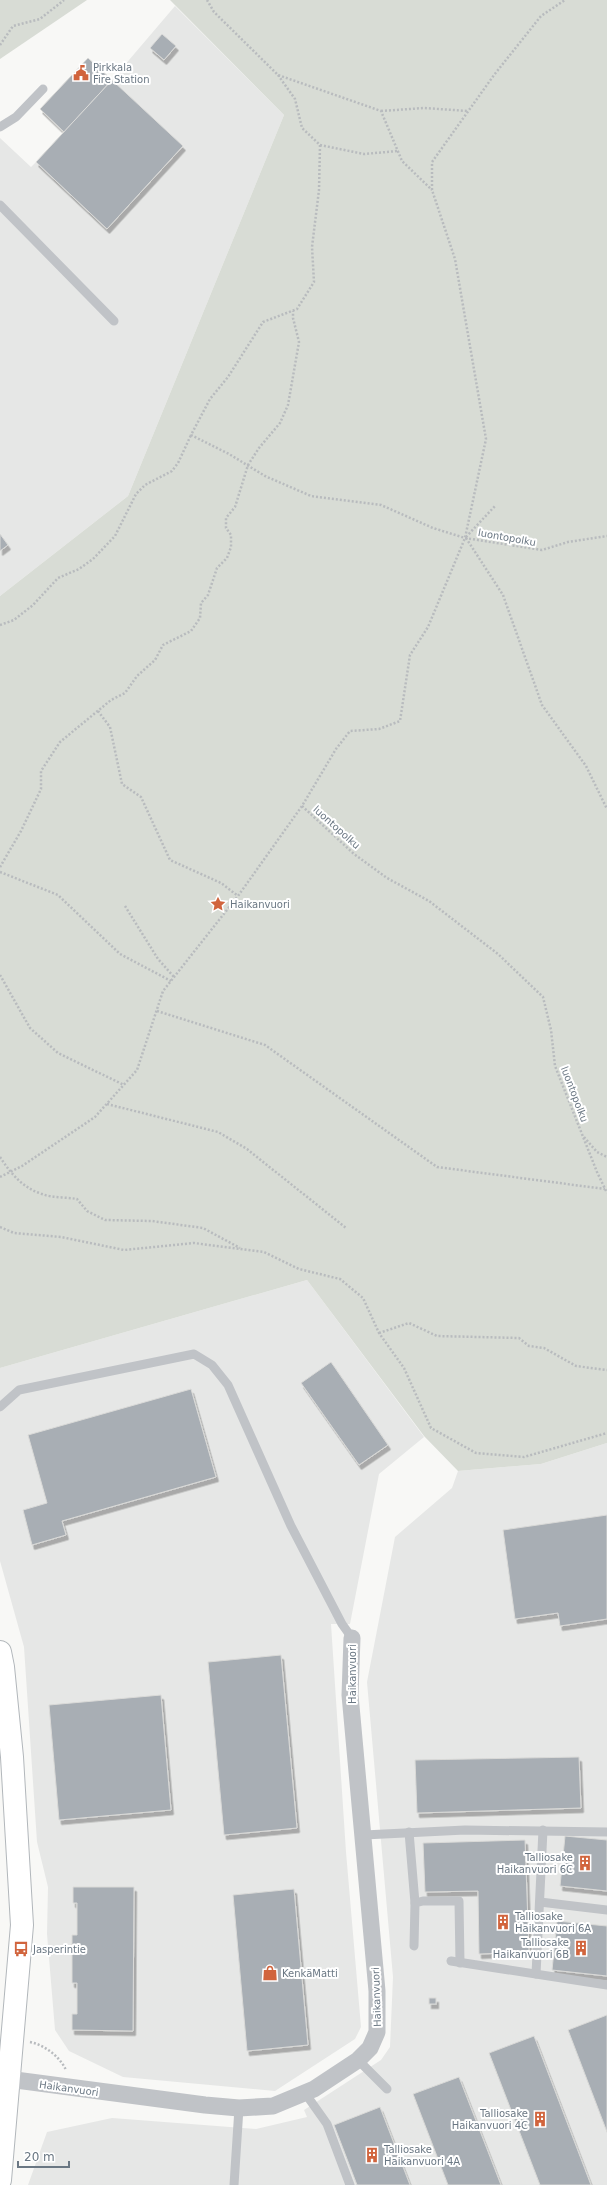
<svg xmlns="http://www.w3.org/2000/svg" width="607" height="2185" font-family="'DejaVu Sans',sans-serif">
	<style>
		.built { fill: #e6e7e6 }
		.green { fill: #d8dcd5 }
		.building { fill: #a8aeb4; stroke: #dadad8; filter: url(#shadow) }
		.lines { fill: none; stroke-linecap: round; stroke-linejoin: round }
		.secondary-casing { stroke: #b2b7bb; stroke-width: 24 }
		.path { stroke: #b8bbbe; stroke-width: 2.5; stroke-dasharray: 2 2; stroke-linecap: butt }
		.lane { stroke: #c0c3c7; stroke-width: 9 }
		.street { stroke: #c0c3c7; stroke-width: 17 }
		.secondary { stroke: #fff; stroke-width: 22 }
		.labels { text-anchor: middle; stroke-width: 4; stroke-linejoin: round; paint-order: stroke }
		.poi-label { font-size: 10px; fill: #6a7783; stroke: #fff; text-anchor: start }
		.street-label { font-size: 10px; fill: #6a7783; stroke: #fff }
	</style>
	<defs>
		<filter id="shadow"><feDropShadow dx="2.5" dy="4.5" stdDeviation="0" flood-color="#0004"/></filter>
	</defs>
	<rect width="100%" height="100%" fill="#f8f8f6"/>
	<g class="built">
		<polygon points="175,6 284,115 128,496 0,596 0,138 31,167 36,162 107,229 183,147 112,80"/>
		<polygon points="307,1280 424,1437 379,1474 350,1624 331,1624 346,1852 361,2027 355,2039 275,2091 123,2077 69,2051 55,2030 47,1934 48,1887 37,1842 24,1647 0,1561 0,1368"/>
		<polygon points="607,1443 607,2185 28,2185 47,2132 112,2118 256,2129 307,2117 304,2110 381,2060 390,2047 393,1977 367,1682 395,1537 452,1488 458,1471 541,1464"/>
	</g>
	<g class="green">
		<polygon points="0,0 87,0 0,59"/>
		<polygon points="170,0 607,0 607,1443 541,1464 458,1471 424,1436 307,1280 0,1368 0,596 128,496 284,115"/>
	</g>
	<g class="building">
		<polygon points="162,34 176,46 164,60 150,48"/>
		<polygon points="88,58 112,80 64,132 40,109"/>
		<polygon points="112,80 183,146 107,229 36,162"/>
		<polygon points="0,534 8,545 0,551"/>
		<polygon points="331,1362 388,1445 359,1465 301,1383"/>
		<polygon points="191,1389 216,1477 62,1521 66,1535 32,1545 23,1510 47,1503 28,1435"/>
		<polygon points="607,1515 607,1619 560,1626 558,1613 515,1619 503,1530"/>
		<polygon points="281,1655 297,1828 224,1835 208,1662"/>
		<polygon points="161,1695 171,1810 59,1820 49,1705"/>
		<polygon points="579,1757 581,1808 417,1813 415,1760"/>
		<polygon points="565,1836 607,1840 607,1891 560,1886"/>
		<polygon points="525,1840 529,1952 479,1954 478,1891 425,1892 423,1843"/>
		<polygon points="73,1887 134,1887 133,2031 72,2030 72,2014 77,2014 77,1983 72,1983 72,1935 77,1935 77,1903 73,1903"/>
		<polygon points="294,1889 308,2045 247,2051 233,1895"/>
		<polygon points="557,1921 607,1926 607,1976 552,1970"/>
		<rect x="429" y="1998" width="7" height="6"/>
		<polygon points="607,2015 607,2132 568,2030"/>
		<polygon points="534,2036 591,2185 540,2185 489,2053"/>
		<polygon points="459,2077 501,2185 448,2185 413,2094"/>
		<polygon points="380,2107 410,2185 357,2185 334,2125"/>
	</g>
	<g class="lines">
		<defs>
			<polyline id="secondary" points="0,1652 3,1667 12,1757 22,1925 0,2180"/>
		</defs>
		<use href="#secondary" class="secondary-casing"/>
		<g class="path">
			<polyline points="207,0 214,12 278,75 381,111 402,161 432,190"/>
			<polyline points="0,45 13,26 40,19 64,0"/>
			<polyline points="278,75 295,99 302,128 320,145 319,190 312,247 314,282 297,309 263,322 228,377 210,399 191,435 229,454 265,476 311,496 381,505 433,528 465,538 542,550 568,542 607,536"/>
			<polyline points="381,111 424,108 468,111"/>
			<polyline points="320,145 364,154 398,151"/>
			<polyline points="466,537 495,506"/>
			<polyline points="466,538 503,595 542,705 586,766 607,809"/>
			<polyline points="0,625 14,620 33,605 58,578 79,569 93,559 115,536 136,494 145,485 172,471 178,463 191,435"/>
			<polyline points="98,711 110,727 122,784 141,797 170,860 221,883 238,896"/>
			<polyline points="302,806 354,854 387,878 429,901 498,954 543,997 551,1030 555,1066 597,1172 607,1193"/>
			<polyline points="0,867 21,831 41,789 41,771 60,742 111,700 125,693 137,676 155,660 163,645 191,631 200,618 201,603 208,595 217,568 227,558 231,547 231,535 226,528 226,518 235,507 248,465 259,448 280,423 288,405 299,342 293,318 293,311"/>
			<polyline points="0,872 58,895 120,954 171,981"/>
			<polyline points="125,906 158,959 174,977"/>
			<polyline points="0,975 30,1028 58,1053 124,1085"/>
			<polyline points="157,1011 265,1045 437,1167 605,1189"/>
			<polyline points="107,1104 218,1132 247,1149 346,1228"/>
			<polyline points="584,1137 597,1152 607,1157"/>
			<path d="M0,1157C11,1174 23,1188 42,1194C52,1198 66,1197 77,1199L87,1211L105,1220L152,1221L203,1228L240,1248"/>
			<polyline points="0,1177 22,1166 95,1117 137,1070 163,991 238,896 302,806 336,749 350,731 379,729 400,721 410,655 428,627 465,538 486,439 455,259 432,190 432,162 494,75 541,16 565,0"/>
			<polyline points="0,1227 14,1233 61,1237 124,1250 194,1243 264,1252 299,1269 340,1279 363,1298 379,1333 404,1368 431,1428 476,1453 524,1457 607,1433"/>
			<polyline points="379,1333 409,1323 437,1336 519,1338 529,1346 544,1348 576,1366 607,1370"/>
			<path d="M30,2042C45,2045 60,2057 66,2070"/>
		</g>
		<g class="lane">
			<polyline points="0,127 16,117 43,89"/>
			<polyline points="0,205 114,321"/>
			<polyline points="0,1407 19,1390 194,1354 212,1365 228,1385 291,1526 342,1624 352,1638"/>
			<polyline points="409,1832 415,1903"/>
			<polyline points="364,1835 465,1830 607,1832"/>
			<polyline points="540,1902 607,1910"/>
			<polyline points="414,1946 415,1903 423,1901 459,1901 460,1963"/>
			<polyline points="451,1961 607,1985"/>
			<polyline points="536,1974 543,1830"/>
			<polyline points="358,2060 387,2089"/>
			<polyline points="305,2093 327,2124 350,2185"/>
			<polyline points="234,2185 239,2108"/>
		</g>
		<polyline class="street" points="0,2078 205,2105 239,2108 273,2106 314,2089 358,2060 370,2048 377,2032 377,1991 350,1695 352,1638"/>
		<use href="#secondary" class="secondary"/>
	</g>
	<defs>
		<symbol id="civic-bare" viewBox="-9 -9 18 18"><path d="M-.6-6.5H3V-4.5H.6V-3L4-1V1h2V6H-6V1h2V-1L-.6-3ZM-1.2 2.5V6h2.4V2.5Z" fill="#d1643d" stroke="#fff" stroke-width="2.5" paint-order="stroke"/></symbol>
		<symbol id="sight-bare" viewBox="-9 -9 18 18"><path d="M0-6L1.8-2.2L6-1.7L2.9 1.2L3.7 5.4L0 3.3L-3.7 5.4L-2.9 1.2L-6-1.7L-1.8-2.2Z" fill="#d1643d" stroke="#fff" stroke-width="2.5" paint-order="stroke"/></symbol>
		<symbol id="building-bare" viewBox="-9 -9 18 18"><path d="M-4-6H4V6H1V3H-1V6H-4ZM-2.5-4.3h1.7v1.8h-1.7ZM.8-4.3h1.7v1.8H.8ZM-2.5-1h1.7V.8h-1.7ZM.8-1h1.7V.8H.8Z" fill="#d1643d" stroke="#fff" stroke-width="2.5" paint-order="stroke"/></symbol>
		<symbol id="bus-bare" viewBox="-9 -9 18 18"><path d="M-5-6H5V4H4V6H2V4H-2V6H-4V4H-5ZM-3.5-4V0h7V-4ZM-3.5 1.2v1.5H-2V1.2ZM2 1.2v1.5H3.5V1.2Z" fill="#d1643d" stroke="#fff" stroke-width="2.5" paint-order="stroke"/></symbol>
		<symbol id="shop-bare" viewBox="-9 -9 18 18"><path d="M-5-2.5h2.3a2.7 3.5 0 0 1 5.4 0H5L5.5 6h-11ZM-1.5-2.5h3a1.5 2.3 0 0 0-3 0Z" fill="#d1643d" stroke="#fff" stroke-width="2.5" paint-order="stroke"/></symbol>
	</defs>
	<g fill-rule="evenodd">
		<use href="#civic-bare" x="70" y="62" width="22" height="22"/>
		<use href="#sight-bare" x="207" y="893" width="22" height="22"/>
		<use href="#building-bare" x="574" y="1852" width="22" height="22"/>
		<use href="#building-bare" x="492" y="1911" width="22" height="22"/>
		<use href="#building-bare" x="570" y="1937" width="22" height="22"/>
		<use href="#bus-bare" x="10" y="1938" width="22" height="22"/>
		<use href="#shop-bare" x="259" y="1962" width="22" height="22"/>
		<use href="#building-bare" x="529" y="2108" width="22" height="22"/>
		<use href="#building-bare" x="361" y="2144" width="22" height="22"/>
	</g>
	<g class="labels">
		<g class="poi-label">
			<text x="93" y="71">Pirkkala<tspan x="93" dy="12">Fire Station</tspan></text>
			<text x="230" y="908">Haikanvuori</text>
			<text x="573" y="1861" text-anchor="end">Talliosake<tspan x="573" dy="12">Haikanvuori 6C</tspan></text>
			<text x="515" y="1920">Talliosake<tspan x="515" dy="12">Haikanvuori 6A</tspan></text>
			<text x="569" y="1946" text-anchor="end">Talliosake<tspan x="569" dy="12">Haikanvuori 6B</tspan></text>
			<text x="33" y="1953">Jasperintie</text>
			<text x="282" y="1977">KenkäMatti</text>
			<text x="528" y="2117" text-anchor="end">Talliosake<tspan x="528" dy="12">Haikanvuori 4C</tspan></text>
			<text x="384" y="2153">Talliosake<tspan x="384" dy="12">Haikanvuori 4A</tspan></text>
		</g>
		<g class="street-label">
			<text transform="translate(507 537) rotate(10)" y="4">luontopolku</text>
			<text transform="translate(337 827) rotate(42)" y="4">luontopolku</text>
			<text transform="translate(575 1094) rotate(69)" y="4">luontopolku</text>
			<text transform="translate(352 1674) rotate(-90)" y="4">Haikanvuori</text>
			<text transform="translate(376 1997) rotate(-92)" y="4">Haikanvuori</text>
			<text transform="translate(69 2088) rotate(8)" y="4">Haikanvuori</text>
		</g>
	</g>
	<path d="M18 2161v6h51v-6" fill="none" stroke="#6a7783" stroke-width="2"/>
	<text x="24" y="2161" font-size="12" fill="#6a7783" stroke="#ffffff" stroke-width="3" paint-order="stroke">20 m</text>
</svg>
